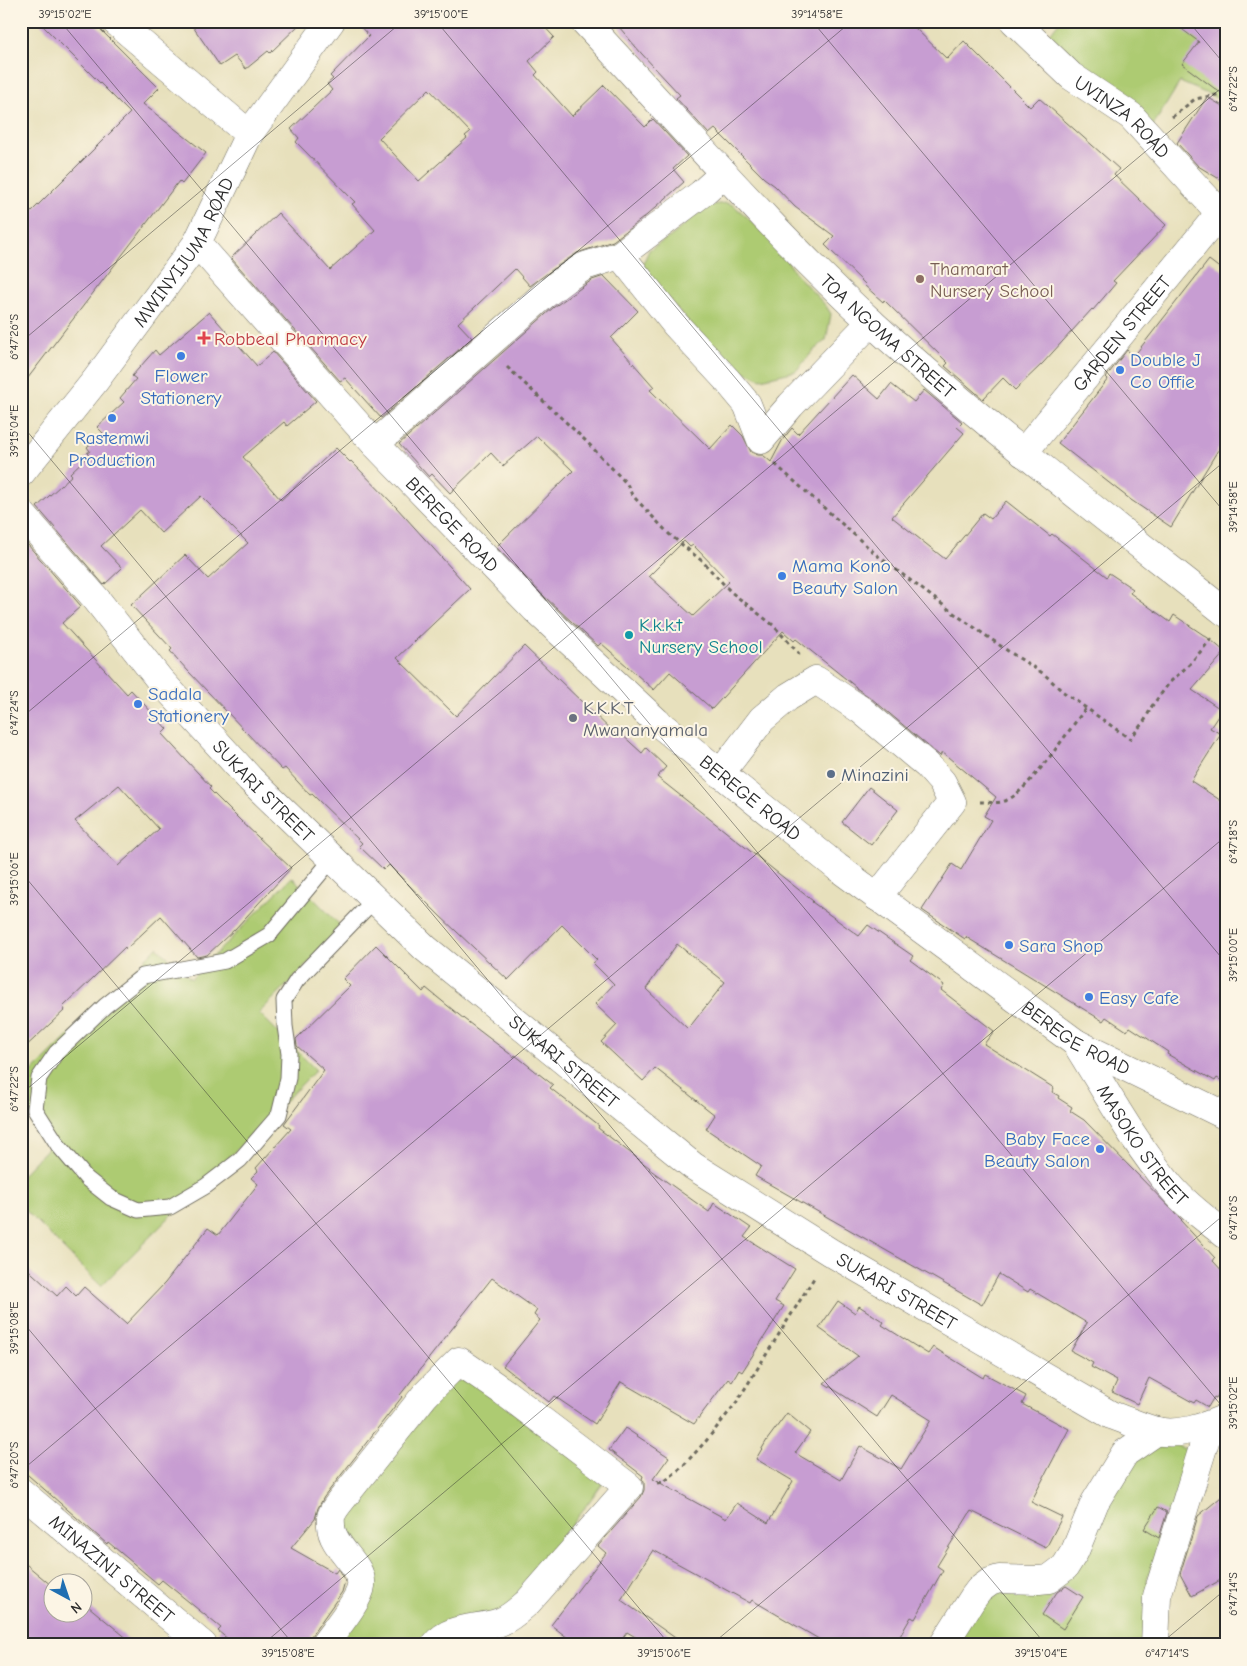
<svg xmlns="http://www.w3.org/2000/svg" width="1247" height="1666" font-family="'Comic Neue',sans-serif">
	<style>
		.green { fill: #adcb72; stroke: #6c7b4e }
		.building { fill: #c79dd2; fill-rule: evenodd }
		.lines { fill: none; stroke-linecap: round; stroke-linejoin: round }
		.service-casing { stroke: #6d6a5e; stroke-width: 17 }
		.minor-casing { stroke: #6d6a5e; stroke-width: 29 }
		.tertiary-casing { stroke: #6d6a5e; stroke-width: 29 }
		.path { stroke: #6d6a5e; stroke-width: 3; stroke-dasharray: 4 4; stroke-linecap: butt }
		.service { stroke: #fff; stroke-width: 15 }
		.minor { stroke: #fff; stroke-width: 28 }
		.tertiary { stroke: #fff; stroke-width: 28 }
		.ticks { fill: none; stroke: #2b2b2b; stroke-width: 1; stroke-opacity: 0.45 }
		.education-dot { fill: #8d6e63; stroke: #fcf5e5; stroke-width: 2 }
		.health-dot { fill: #e0444e; stroke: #fcf5e5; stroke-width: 2 }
		.shop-dot { fill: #3f7fe0; stroke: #fcf5e5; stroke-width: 2 }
		.culture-dot { fill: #0f9aa8; stroke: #fcf5e5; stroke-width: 2 }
		.worship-dot { fill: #6b7280; stroke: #fcf5e5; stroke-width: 2 }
		.service-dot { fill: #5c6f8a; stroke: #fcf5e5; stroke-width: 2 }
		.labels { text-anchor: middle; stroke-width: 4; stroke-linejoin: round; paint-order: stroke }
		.street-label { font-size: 19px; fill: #2b2b2b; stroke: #fcf5e5 }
		.education-label { font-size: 19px; fill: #785e54; stroke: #fcf5e5; text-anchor: start }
		.health-label { font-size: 19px; fill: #be3a42; stroke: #fcf5e5; text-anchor: start }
		.shop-label { font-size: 19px; fill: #366cbe; stroke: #fcf5e5; text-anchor: start }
		.culture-label { font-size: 19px; fill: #0d838f; stroke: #fcf5e5; text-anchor: start }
		.worship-label { font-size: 19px; fill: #5b616d; stroke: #fcf5e5; text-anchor: start }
		.service-label { font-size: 19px; fill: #4e5e75; stroke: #fcf5e5; text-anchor: start }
		.neatline { fill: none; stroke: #2b2b2b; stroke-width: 2 }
		.ticks-label { font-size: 12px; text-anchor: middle; fill: #2b2b2b }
	</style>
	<rect width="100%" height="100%" fill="#fcf5e5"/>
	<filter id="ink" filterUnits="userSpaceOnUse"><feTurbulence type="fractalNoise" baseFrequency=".02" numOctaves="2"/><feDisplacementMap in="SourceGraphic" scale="10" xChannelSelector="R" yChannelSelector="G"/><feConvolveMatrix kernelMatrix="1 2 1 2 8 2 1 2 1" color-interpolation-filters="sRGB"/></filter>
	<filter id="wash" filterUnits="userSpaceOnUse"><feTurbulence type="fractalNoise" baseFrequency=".0096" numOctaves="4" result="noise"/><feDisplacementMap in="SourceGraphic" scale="20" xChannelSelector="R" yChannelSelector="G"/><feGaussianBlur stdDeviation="1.12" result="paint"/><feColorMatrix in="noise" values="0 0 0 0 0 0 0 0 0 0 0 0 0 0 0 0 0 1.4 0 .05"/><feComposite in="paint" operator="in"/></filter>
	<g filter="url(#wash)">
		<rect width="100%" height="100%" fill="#e7e0bc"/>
		<g class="green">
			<polygon points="1060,21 1226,21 1226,102 1180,82 1143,142 1049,35"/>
			<polygon points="726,203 733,205 747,217 778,248 797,275 826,306 831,314 826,340 814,350 796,371 761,379 743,371 707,342 641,269 649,250 673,235 694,216 712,205"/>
			<polygon points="292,877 343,928 259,1013 316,1070 101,1286 21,1206 21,1176 55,1141 21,1108 21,1083 157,947 191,979"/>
			<polygon points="452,1380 475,1381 604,1481 503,1620 431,1645 332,1645 377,1570 340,1523"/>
			<polygon points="1132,1430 1191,1451 1147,1580 1166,1645 945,1645 989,1583 1051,1577"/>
		</g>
		<g id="blocks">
			<g class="building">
				<polygon points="38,21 92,21 159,88 143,104 206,153 182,184 179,181 21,387 21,222 130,113"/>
				<polygon points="189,21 303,21 270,53 268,51 246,69 235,56 220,66"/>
				<path d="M355,21H539L554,37L529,61L538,72L535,75L572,116L604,85L645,127L653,119L687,156L673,169L684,182L647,215L613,241L577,253L556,267L530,286L515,269L458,323L472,338L381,418L345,378L340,381L231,258L278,213L330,270L375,230L352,204L355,202L296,142L299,138L291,129L332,90L327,84L333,79L330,76L369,36ZM429,89L470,132L465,136L467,138L419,181L379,138Z"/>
				<polygon points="614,21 908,21 947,59 964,41 1030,107 1039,98 1119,169 1114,175 1166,225 1113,281 1116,283 1093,310 1092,309 1043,363 1015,390 1003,378 983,399 945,366 948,363 884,300 883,302 864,285 865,284 825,245 834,236 795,207 775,186 764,178 715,129 709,134 676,98 680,95 641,53"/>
				<polygon points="1171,21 1226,21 1226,97 1182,64 1199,42"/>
				<polygon points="1207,97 1226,108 1226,183 1198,166 1177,143"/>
				<polygon points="1209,260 1226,273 1226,437 1171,527 1131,500 1058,443 1108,379 1106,377 1127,350 1134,356"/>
				<path d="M604,276L638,311L611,338L654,387L650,390L710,449L732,425L743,436L751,452L758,455H763L771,462L783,439L792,428L798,434L852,375L879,399L891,384L914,402L924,390L962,422L957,427L964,433L892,517L945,559L983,513L991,519L1006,501L1050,536L1052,534L1107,577L1109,573L1133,589L1130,593L1170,622L1174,615L1211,640L1225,652L1192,690L1222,710L1210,728L1221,734L1191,781L1226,804V1083L1217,1078L1215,1081L1167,1054L1168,1052L1130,1027L1127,1031L1106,1017L1103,1021L966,937L965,939L922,910L952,864L961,870L991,820L984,816L996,797L942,752L940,756L871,698L856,688V687L796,639L794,641L783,631L712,709L670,672L654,690L601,643L598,646L546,598L496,547L573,471L537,436L503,466L491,453L450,493L432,474L429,477L399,444L554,307L592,280ZM684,541L690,547L693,545L729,582L693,616L649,576Z"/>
				<path d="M209,312L257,366L273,352L316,401L287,426L284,422L243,457L281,500L336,448L350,462L351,461L396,507L470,589L397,658L456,716L524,646L616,735L619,732L642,753L646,748L666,767L657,777L813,901L812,902L859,936L868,925L913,956L910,960L944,985L941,990L994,1031L984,1044L1054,1088L1052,1092L1059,1096L1058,1098L1072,1107L1070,1111L1084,1120L1182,1220L1181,1221L1215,1258L1213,1261L1226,1275V1381L1216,1398L1214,1397L1208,1407L1196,1400L1194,1403L1149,1378L1137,1404L1112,1392L1117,1381L1091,1367L1093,1363L1071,1351L1087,1323L1030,1289L1028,1292L999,1274L982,1305L755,1176L761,1166L706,1129L715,1115L655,1068L643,1081L601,1042L617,1025L595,1004L614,984L593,963L597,960L562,925L508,980L440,916L389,865L384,870L359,846L362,843L312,794L310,795L285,768L282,770L189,672L170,651L172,649L131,605L185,555L208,579L248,543L201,496L161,533L140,510L101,546L122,568L104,585L37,507L72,475L70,473L89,455L87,453L90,451L87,447L103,433L97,427L124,402L120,398L136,379L132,376L155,350L159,355ZM677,944L725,982L688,1029L646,989Z"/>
				<path d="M21,537L81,606L62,623L127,694L131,690L167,729L162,734L211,787L209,789L241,821L291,868L235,929L207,955L197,957L161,916L126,949L125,947L63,1007L65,1010L21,1051ZM119,785L159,829L118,866L75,821Z"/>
				<polygon points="869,787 898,810 871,845 842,822"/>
				<polygon points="376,945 423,992 426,988 464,1019 514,1057 515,1055 553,1085 550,1088 599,1126 598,1128 650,1168 649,1169 709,1212 714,1203 751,1228 744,1237 795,1269 775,1301 784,1306 742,1372 739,1370 732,1382 728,1379 694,1424 621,1382 595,1424 554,1396 549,1402 503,1366 540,1320 534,1315 537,1310 492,1278 400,1395 402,1397 324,1497 318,1508 315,1519 291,1548 335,1573 338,1569 345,1581 342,1592 311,1636 309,1645 235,1645 218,1631 221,1628 162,1580 158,1584 108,1542 107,1544 21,1469 21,1263 57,1296 66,1286 76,1296 84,1287 126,1324 165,1283 208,1228 218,1235 258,1184 251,1178 258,1171 256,1168 291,1129 284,1124 324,1070 297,1046 296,1039 350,986 343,979"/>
				<polygon points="838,1301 855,1313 859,1306 884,1322 882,1325 928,1354 933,1347 983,1378 985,1374 1026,1396 1022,1404 1069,1429 1031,1502 1062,1517 1046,1548 971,1511 937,1566 943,1570 915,1619 911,1617 895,1645 829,1645 752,1600 750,1603 653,1550 621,1600 681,1642 679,1645 649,1645 627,1632 618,1645 577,1645 551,1625 606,1553 598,1546 641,1497 644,1490 644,1482 642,1479 643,1476 609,1450 625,1428 669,1457 653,1479 726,1519 737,1503 768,1523 793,1481 756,1459 767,1440 787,1413 810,1432 795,1453 841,1480 860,1446 901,1469 931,1420 891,1395 877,1417 824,1383 858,1356 819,1328"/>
				<polygon points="1226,1493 1226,1577 1192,1596 1180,1574 1198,1516"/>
				<polygon points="1158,1507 1167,1512 1159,1538 1144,1529"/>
				<polygon points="21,1560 52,1586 52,1614 82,1614 82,1601 135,1645 21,1645"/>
				<polygon points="1066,1586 1083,1597 1063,1629 1042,1615 1057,1592"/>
			</g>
		</g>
	</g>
	<g filter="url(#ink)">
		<use href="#blocks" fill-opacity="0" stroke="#6d6a5e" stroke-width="1"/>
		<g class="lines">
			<defs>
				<polyline id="service" points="333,858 269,935 225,961 143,976 105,1006 56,1053 39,1078 35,1109 58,1145 87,1179 111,1198 138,1210 170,1207 206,1186 240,1160 279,1115 288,1078 289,1054 285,1026 284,1000 297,980 375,899"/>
				<g id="minor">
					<polyline points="115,21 249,134"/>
					<path id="s1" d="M584,21C679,122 769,229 872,323C985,426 1106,518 1226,613"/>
					<path id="s2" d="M1014,21L1071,76L1131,116L1220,213L1226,216"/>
					<path id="s3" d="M197,243L375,444L535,609L657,722L837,867L1076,1043L1226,1116"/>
					<polyline points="620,255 676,325 727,380 747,404 761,440 791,405 871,322"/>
					<polyline points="375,444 544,295 565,279 585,266 620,255 701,194 724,173"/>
					<path id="s4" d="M1023,453L1220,213"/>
					<path id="s5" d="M21,513L97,600L159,679L250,779L425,948L693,1166L830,1252L1111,1415C1126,1420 1141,1427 1156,1431C1180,1436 1204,1427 1226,1418"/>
					<polyline points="720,774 762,719 788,697 816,680 861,710 927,765 942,782 952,802 877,897"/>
					<path id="s6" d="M1076,1043C1106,1091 1134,1143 1171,1187C1187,1206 1207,1220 1226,1235"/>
					<path id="s7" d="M21,1492L203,1645"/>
					<path d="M324,1645C332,1633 360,1600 361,1586C364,1564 332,1549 331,1526C331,1522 330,1518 332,1514C334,1509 339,1503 343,1498L425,1395L459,1361L504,1392L629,1487L528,1602C520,1609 511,1618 500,1622C479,1630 451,1625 435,1645"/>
					<polyline points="943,1645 973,1598 979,1590 990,1582 999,1579 1039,1580 1049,1579 1065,1567 1075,1551 1095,1502 1125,1453 1157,1431"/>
					<polyline points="1155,1645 1157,1596 1210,1425"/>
				</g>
				<g id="tertiary">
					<path id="s8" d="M21,473L95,381L197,243L249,134L331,21"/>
				</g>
			</defs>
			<use href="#service" class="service-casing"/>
			<use href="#minor" class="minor-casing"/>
			<use href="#tertiary" class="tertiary-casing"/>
			<g class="path">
				<polyline points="1172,117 1195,99 1222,94 1226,90"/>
				<polyline points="507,367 587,442 627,484 632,495 669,534 702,561 731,592 773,625 801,656"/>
				<polyline points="775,464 878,556 955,614 1008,651 1044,674 1062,691 1130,739 1145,720 1152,706 1170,682 1190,664 1212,638"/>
				<path d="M980,802C988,802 1000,804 1007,800C1029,791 1070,728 1086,708"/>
				<polyline points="658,1483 664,1482 682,1467 706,1441 736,1403 814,1278"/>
			</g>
			<use href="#service" class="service"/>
			<use href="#minor" class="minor"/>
			<use href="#tertiary" class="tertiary"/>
		</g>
	</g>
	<path class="ticks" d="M60,21L1226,1411M436,21L1226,963M812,21L1226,514M1188,21L1226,66M21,342L403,21M21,424L1046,1645M21,718L852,21M21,872L670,1645M21,1094L1226,84M21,1320L294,1645M21,1471L1226,460M262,1645L1226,836M711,1645L1226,1213M1159,1645L1226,1589"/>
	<circle class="education-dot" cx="920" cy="279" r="5"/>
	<path class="health-dot" d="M201.5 330.5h5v5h5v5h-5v5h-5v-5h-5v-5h5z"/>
	<g class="shop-dot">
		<circle cx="181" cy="356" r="5"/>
		<circle cx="1120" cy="370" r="5"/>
		<circle cx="112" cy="418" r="5"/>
		<circle cx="782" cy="576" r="5"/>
		<circle cx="138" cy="704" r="5"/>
		<circle cx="1009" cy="945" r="5"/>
		<circle cx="1089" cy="997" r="5"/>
		<circle cx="1100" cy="1149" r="5"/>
	</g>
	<circle class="culture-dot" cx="629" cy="635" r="5"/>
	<circle class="worship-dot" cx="573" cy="718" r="5"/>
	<circle class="service-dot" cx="831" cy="774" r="5"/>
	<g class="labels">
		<g class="street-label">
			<text dy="7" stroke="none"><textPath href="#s2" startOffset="145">UVINZA ROAD</textPath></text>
			<text dy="7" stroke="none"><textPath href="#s8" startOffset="275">MWINYIJUMA ROAD</textPath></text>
			<text dy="7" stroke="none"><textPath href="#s4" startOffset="155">GARDEN STREET</textPath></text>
			<text dy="7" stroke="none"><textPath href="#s1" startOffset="438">TOA NGOMA STREET</textPath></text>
			<text dy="7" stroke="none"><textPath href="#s3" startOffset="380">BEREGE ROAD</textPath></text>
			<text dy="7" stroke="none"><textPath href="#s5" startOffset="369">SUKARI STREET</textPath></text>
			<text dy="7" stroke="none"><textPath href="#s3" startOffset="785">BEREGE ROAD</textPath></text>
			<text dy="7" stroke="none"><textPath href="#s3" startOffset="1190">BEREGE ROAD</textPath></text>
			<text dy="7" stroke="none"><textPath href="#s5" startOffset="774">SUKARI STREET</textPath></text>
			<text dy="7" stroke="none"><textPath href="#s6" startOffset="122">MASOKO STREET</textPath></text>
			<text dy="7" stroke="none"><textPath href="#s5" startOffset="1179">SUKARI STREET</textPath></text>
			<text dy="7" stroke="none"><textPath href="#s7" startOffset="119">MINAZINI STREET</textPath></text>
		</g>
		<g class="education-label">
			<text x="930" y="275">Thamarat<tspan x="930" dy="22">Nursery School</tspan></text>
		</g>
		<g class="health-label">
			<text x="214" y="345">Robbeal Pharmacy</text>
		</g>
		<g class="shop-label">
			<text x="1130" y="366">Double J<tspan x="1130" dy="22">Co Offie</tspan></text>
			<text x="181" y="382" text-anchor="middle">Flower<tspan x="181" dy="22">Stationery</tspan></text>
			<text x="112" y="444" text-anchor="middle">Rastemwi<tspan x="112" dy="22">Production</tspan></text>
			<text x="792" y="572">Mama Kono<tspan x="792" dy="22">Beauty Salon</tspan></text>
			<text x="148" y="700">Sadala<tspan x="148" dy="22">Stationery</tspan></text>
			<text x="1019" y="952">Sara Shop</text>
			<text x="1099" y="1004">Easy Cafe</text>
			<text x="1090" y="1145" text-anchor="end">Baby Face<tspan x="1090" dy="22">Beauty Salon</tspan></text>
		</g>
		<g class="culture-label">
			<text x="639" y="631">K.k.k.t<tspan x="639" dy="22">Nursery School</tspan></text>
		</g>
		<g class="worship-label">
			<text x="583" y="714">K.K.K.T<tspan x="583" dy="22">Mwananyamala</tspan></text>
		</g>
		<g class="service-label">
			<text x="841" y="781">Minazini</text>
		</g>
	</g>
	<rect width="1247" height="1666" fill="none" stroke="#fcf5e5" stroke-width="55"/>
	<g transform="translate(68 1598) rotate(140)"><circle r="24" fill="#fcf5e5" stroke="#a8a49b"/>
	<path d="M0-4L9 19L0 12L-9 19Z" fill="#1f6fb2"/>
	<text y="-8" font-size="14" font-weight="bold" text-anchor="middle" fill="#2b2b2b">N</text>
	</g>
	<rect x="28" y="28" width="1192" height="1610" class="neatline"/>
	<g class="ticks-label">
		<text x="65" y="18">39°15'02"E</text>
		<text x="441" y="18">39°15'00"E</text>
		<text x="817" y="18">39°14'58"E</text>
		<text transform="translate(1233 89) rotate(-90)" y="4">6°47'22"S</text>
		<text transform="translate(14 337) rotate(-90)" y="4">6°47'26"S</text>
		<text transform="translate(14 431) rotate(-90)" y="4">39°15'04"E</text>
		<text transform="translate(1233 507) rotate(-90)" y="4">39°14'58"E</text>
		<text transform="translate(14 713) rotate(-90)" y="4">6°47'24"S</text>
		<text transform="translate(1233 842) rotate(-90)" y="4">6°47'18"S</text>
		<text transform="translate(14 879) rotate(-90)" y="4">39°15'06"E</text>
		<text transform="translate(1233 955) rotate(-90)" y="4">39°15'00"E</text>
		<text transform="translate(14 1089) rotate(-90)" y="4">6°47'22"S</text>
		<text transform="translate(1233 1218) rotate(-90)" y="4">6°47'16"S</text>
		<text transform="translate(14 1328) rotate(-90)" y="4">39°15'08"E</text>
		<text transform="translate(1233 1403) rotate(-90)" y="4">39°15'02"E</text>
		<text transform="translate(14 1465) rotate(-90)" y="4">6°47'20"S</text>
		<text transform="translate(1233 1594) rotate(-90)" y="4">6°47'14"S</text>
		<text x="288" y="1657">39°15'08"E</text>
		<text x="664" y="1657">39°15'06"E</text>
		<text x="1041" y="1657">39°15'04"E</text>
		<text x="1167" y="1657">6°47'14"S</text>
	</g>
</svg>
